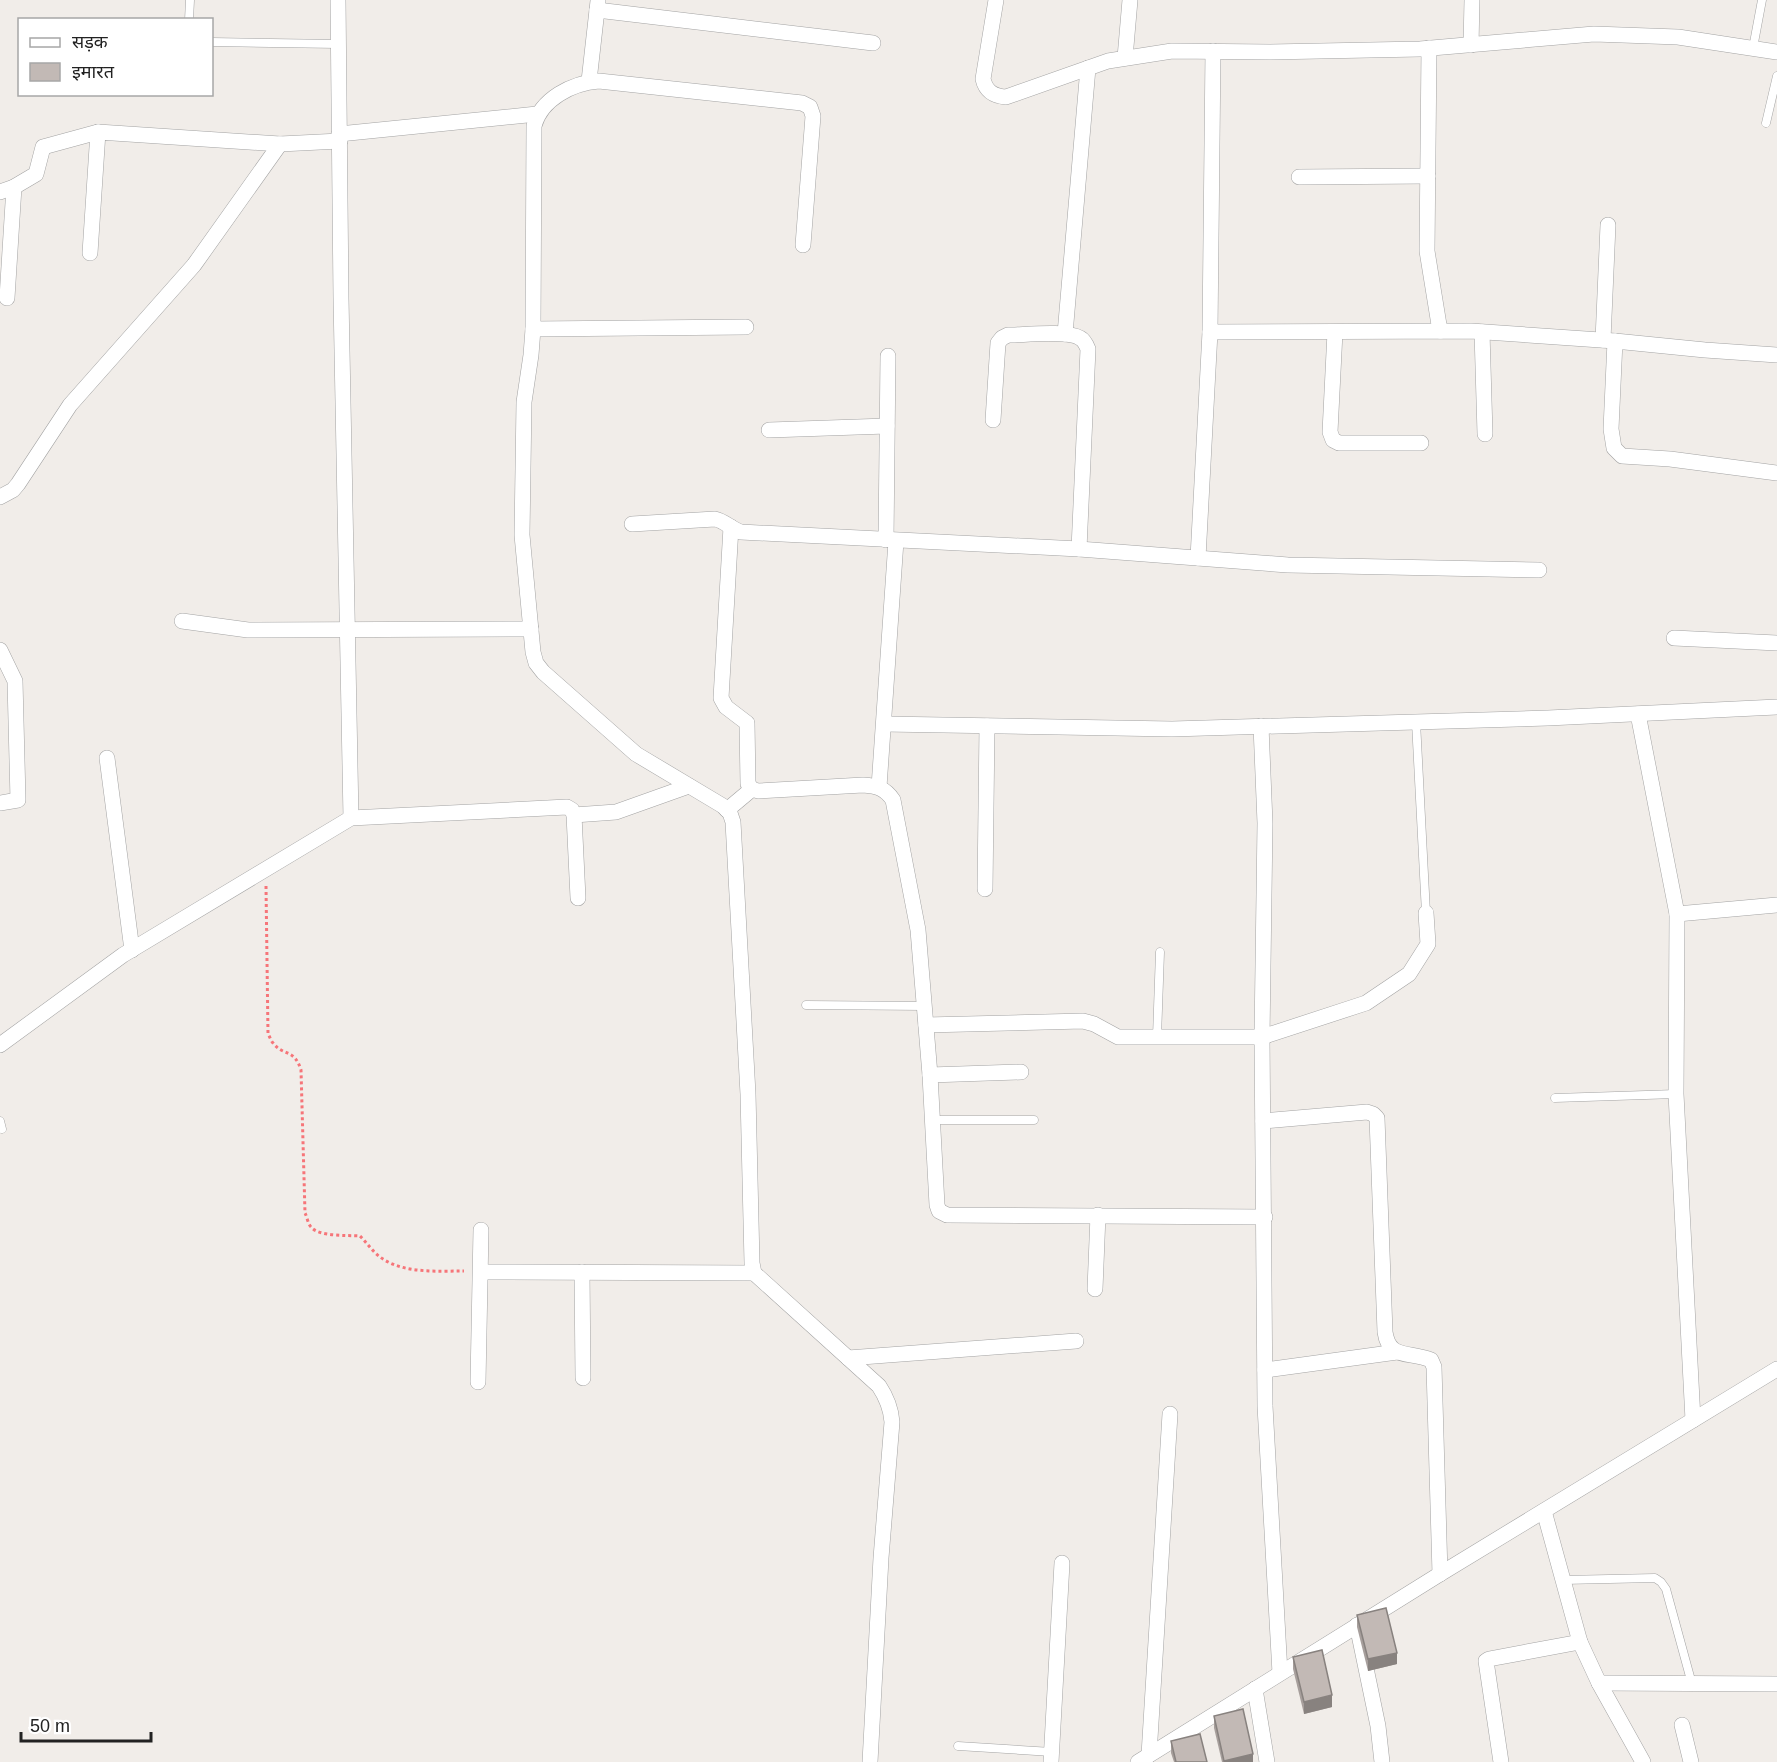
<svg xmlns="http://www.w3.org/2000/svg" width="1777" height="1762" font-family="Helvetica,'Noto Sans Devanagari',sans-serif">
	<style>
		.lines { fill: none; stroke-linecap: round; stroke-linejoin: round }
		.service-casing { stroke: #a3a3a3; stroke-width: 9 }
		.minor-casing { stroke: #a3a3a3; stroke-width: 16 }
		.path { stroke: #f67579; stroke-width: 3; stroke-dasharray: 3 3; stroke-linecap: butt }
		.service { stroke: #fff; stroke-width: 8 }
		.minor { stroke: #fff; stroke-width: 15 }
		.wall { fill: #a79f9c }
		.shaded-wall { fill: #88827f }
		.building { fill: #c2b9b5; stroke: #88827f; stroke-width: 1.5 }
	</style>
	<rect width="100%" height="100%" fill="#f1ede9"/>
	<g class="lines">
		<defs>
			<g id="service">
				<polyline points="189,20 190,0"/>
				<polyline points="212,42 338,44"/>
				<polyline points="1753,48 1762,0"/>
				<polyline points="1766,123 1777,76"/>
				<polyline points="1416,722 1426,913"/>
				<polyline points="806,1005 925,1006"/>
				<polyline points="1157,1037 1160,952"/>
				<polyline points="1555,1098 1676,1094"/>
				<polyline points="933,1120 1034,1120"/>
				<polyline points="0,1121 2,1129"/>
				<polyline points="1563,1580 1655,1578 1661,1582 1666,1589 1692,1684"/>
				<polyline points="958,1746 1052,1752"/>
			</g>
			<g id="minor">
				<polyline points="338,0 341,298 351,818"/>
				<path d="M996,0L983,79C986,92 994,96 1006,97L1108,61L1172,51L1270,52L1420,49L1594,34L1678,37L1777,52"/>
				<polyline points="597,10 873,43"/>
				<polyline points="1471,45 1472,0"/>
				<polyline points="1429,48 1427,251 1440,331"/>
				<polyline points="1125,58 1130,0"/>
				<polyline points="589,81 598,1"/>
				<polyline points="339,134 537,114"/>
				<polyline points="1299,177 1428,176"/>
				<polyline points="0,192 14,187 36,174 43,147 98,132"/>
				<path d="M803,245L813,116L810,107L802,103L599,81C572,83 541,99 534,126L533,329L531,355L524,402L522,535L533,652L536,663L543,672L636,754L723,806L730,813L733,822L748,1094L752,1263L754,1273L879,1386C887,1398 891,1408 892,1422L881,1558L870,1762"/>
				<polyline points="90,253 98,132 280,144 340,141"/>
				<polyline points="7,298 14,187"/>
				<polyline points="533,329 746,327"/>
				<polyline points="1210,332 1471,331 1615,341"/>
				<polyline points="1335,332 1330,432 1333,440 1339,443 1421,443"/>
				<polyline points="1482,332 1485,434"/>
				<polyline points="1065,334 1088,68"/>
				<polyline points="1603,340 1608,225"/>
				<polyline points="1777,355 1705,350 1615,341 1611,429 1614,448 1622,456 1670,459 1777,473"/>
				<path d="M993,420L998,343L1002,338L1008,335C1024,335 1067,330 1080,338C1084,340 1086,344 1088,349L1079,549"/>
				<polyline points="769,430 887,426"/>
				<polyline points="0,497 13,490 18,484 70,405 194,265 280,144"/>
				<path d="M632,524L715,519C725,521 731,529 741,532L1079,549L1288,565L1539,570"/>
				<path d="M731,527L721,698L726,707L747,723L748,784L752,789L758,791L863,785C877,786 885,788 893,800L918,930L930,1075L937,1205L939,1211L947,1215L1265,1217"/>
				<polyline points="886,540 888,356"/>
				<polyline points="1198,558 1210,332 1213,51"/>
				<polyline points="182,621 248,630 531,629"/>
				<polyline points="1674,638 1777,643"/>
				<polyline points="0,650 15,681 18,800 0,803"/>
				<polyline points="1638,714 1677,914 1676,1094 1693,1420"/>
				<polyline points="884,724 1172,729 1548,718 1777,707"/>
				<polyline points="1261,726 1265,823 1262,1037 1265,1406 1280,1673"/>
				<polyline points="107,758 132,950"/>
				<polyline points="879,787 896,541"/>
				<polyline points="727,810 752,789"/>
				<polyline points="574,815 616,812 689,786"/>
				<polyline points="985,889 987,726"/>
				<polyline points="1677,914 1777,905"/>
				<polyline points="926,1025 1083,1021 1094,1024 1118,1037 1262,1037 1366,1003 1409,974 1428,944 1426,913"/>
				<polyline points="0,1045 123,955 351,818 567,807 572,810 574,815 578,898"/>
				<polyline points="930,1075 1021,1072"/>
				<path d="M1263,1121L1367,1112L1373,1114L1377,1118L1385,1332C1389,1360 1409,1351 1431,1360L1434,1367L1440,1574"/>
				<polyline points="481,1272 754,1273"/>
				<polyline points="582,1272 583,1378"/>
				<polyline points="1095,1289 1098,1215"/>
				<polyline points="848,1358 1076,1341"/>
				<polyline points="1265,1370 1397,1352"/>
				<polyline points="478,1382 481,1230"/>
				<polyline points="1544,1511 1580,1642 1599,1683 1643,1762"/>
				<polyline points="1357,1625 1378,1726 1382,1762"/>
				<polyline points="1599,1683 1777,1684"/>
				<polyline points="1255,1689 1267,1762"/>
				<polyline points="1682,1725 1691,1762"/>
				<polyline points="1149,1755 1170,1414"/>
				<polyline points="1051,1762 1062,1563"/>
				<polyline points="1138,1762 1440,1574 1777,1369"/>
				<polyline points="1501,1762 1486,1661 1489,1659 1580,1642"/>
			</g>
		</defs>
		<use href="#service" class="service-casing"/>
		<use href="#minor" class="minor-casing"/>
		<path class="path" d="M266,886L268,1034C270,1037 271,1041 273,1043C284,1057 294,1048 301,1070L305,1213C307,1217 308,1224 311,1227C319,1237 348,1235 360,1236C367,1243 373,1252 380,1257C403,1274 437,1271 464,1271"/>
		<use href="#service" class="service"/>
		<use href="#minor" class="minor"/>
	</g>
	<g class="wall">
		<polygon points="1357,1615 1397,1664 1368,1671 1357,1627"/>
		<polygon points="1293,1657 1332,1707 1304,1714 1293,1669"/>
		<polygon points="1214,1716 1253,1762 1222,1762 1214,1728"/>
		<polygon points="1171,1741 1207,1762 1174,1762 1171,1753"/>
	</g>
	<g class="shaded-wall">
		<polygon points="1397,1653 1397,1664 1368,1671 1368,1659"/>
		<polygon points="1332,1695 1332,1707 1304,1714 1304,1702"/>
		<polygon points="1253,1754 1253,1762 1224,1762 1224,1761"/>
	</g>
	<g class="building">
		<polygon points="1386,1608 1397,1653 1368,1659 1357,1615"/>
		<polygon points="1322,1650 1332,1695 1304,1702 1293,1657"/>
		<polygon points="1243,1709 1253,1754 1224,1761 1214,1716"/>
		<polygon points="1200,1734 1207,1762 1176,1762 1171,1741"/>
	</g>
	<rect x="18" y="18" width="195" height="78" fill="#ffffff" stroke="#a7a7a7" stroke-width="1.5"/>
	<rect x="30" y="38" width="30" height="9" fill="#ffffff" stroke="#a7a7a7" stroke-width="1.5"/>
	<text x="72" y="48" font-size="18" fill="#222222">सड़क</text>
	<rect x="30" y="63" width="30" height="18" fill="#c2b9b5" stroke="#a7a7a7" stroke-width="1.5"/>
	<text x="72" y="78" font-size="18" fill="#222222">इमारत</text>
	<path d="M21 1732v9h130v-9" fill="none" stroke="#222222" stroke-width="3"/>
	<text x="30" y="1732" font-size="18" fill="#222222" stroke="#ffffff" stroke-width="4.5" paint-order="stroke">50 m</text>
</svg>
